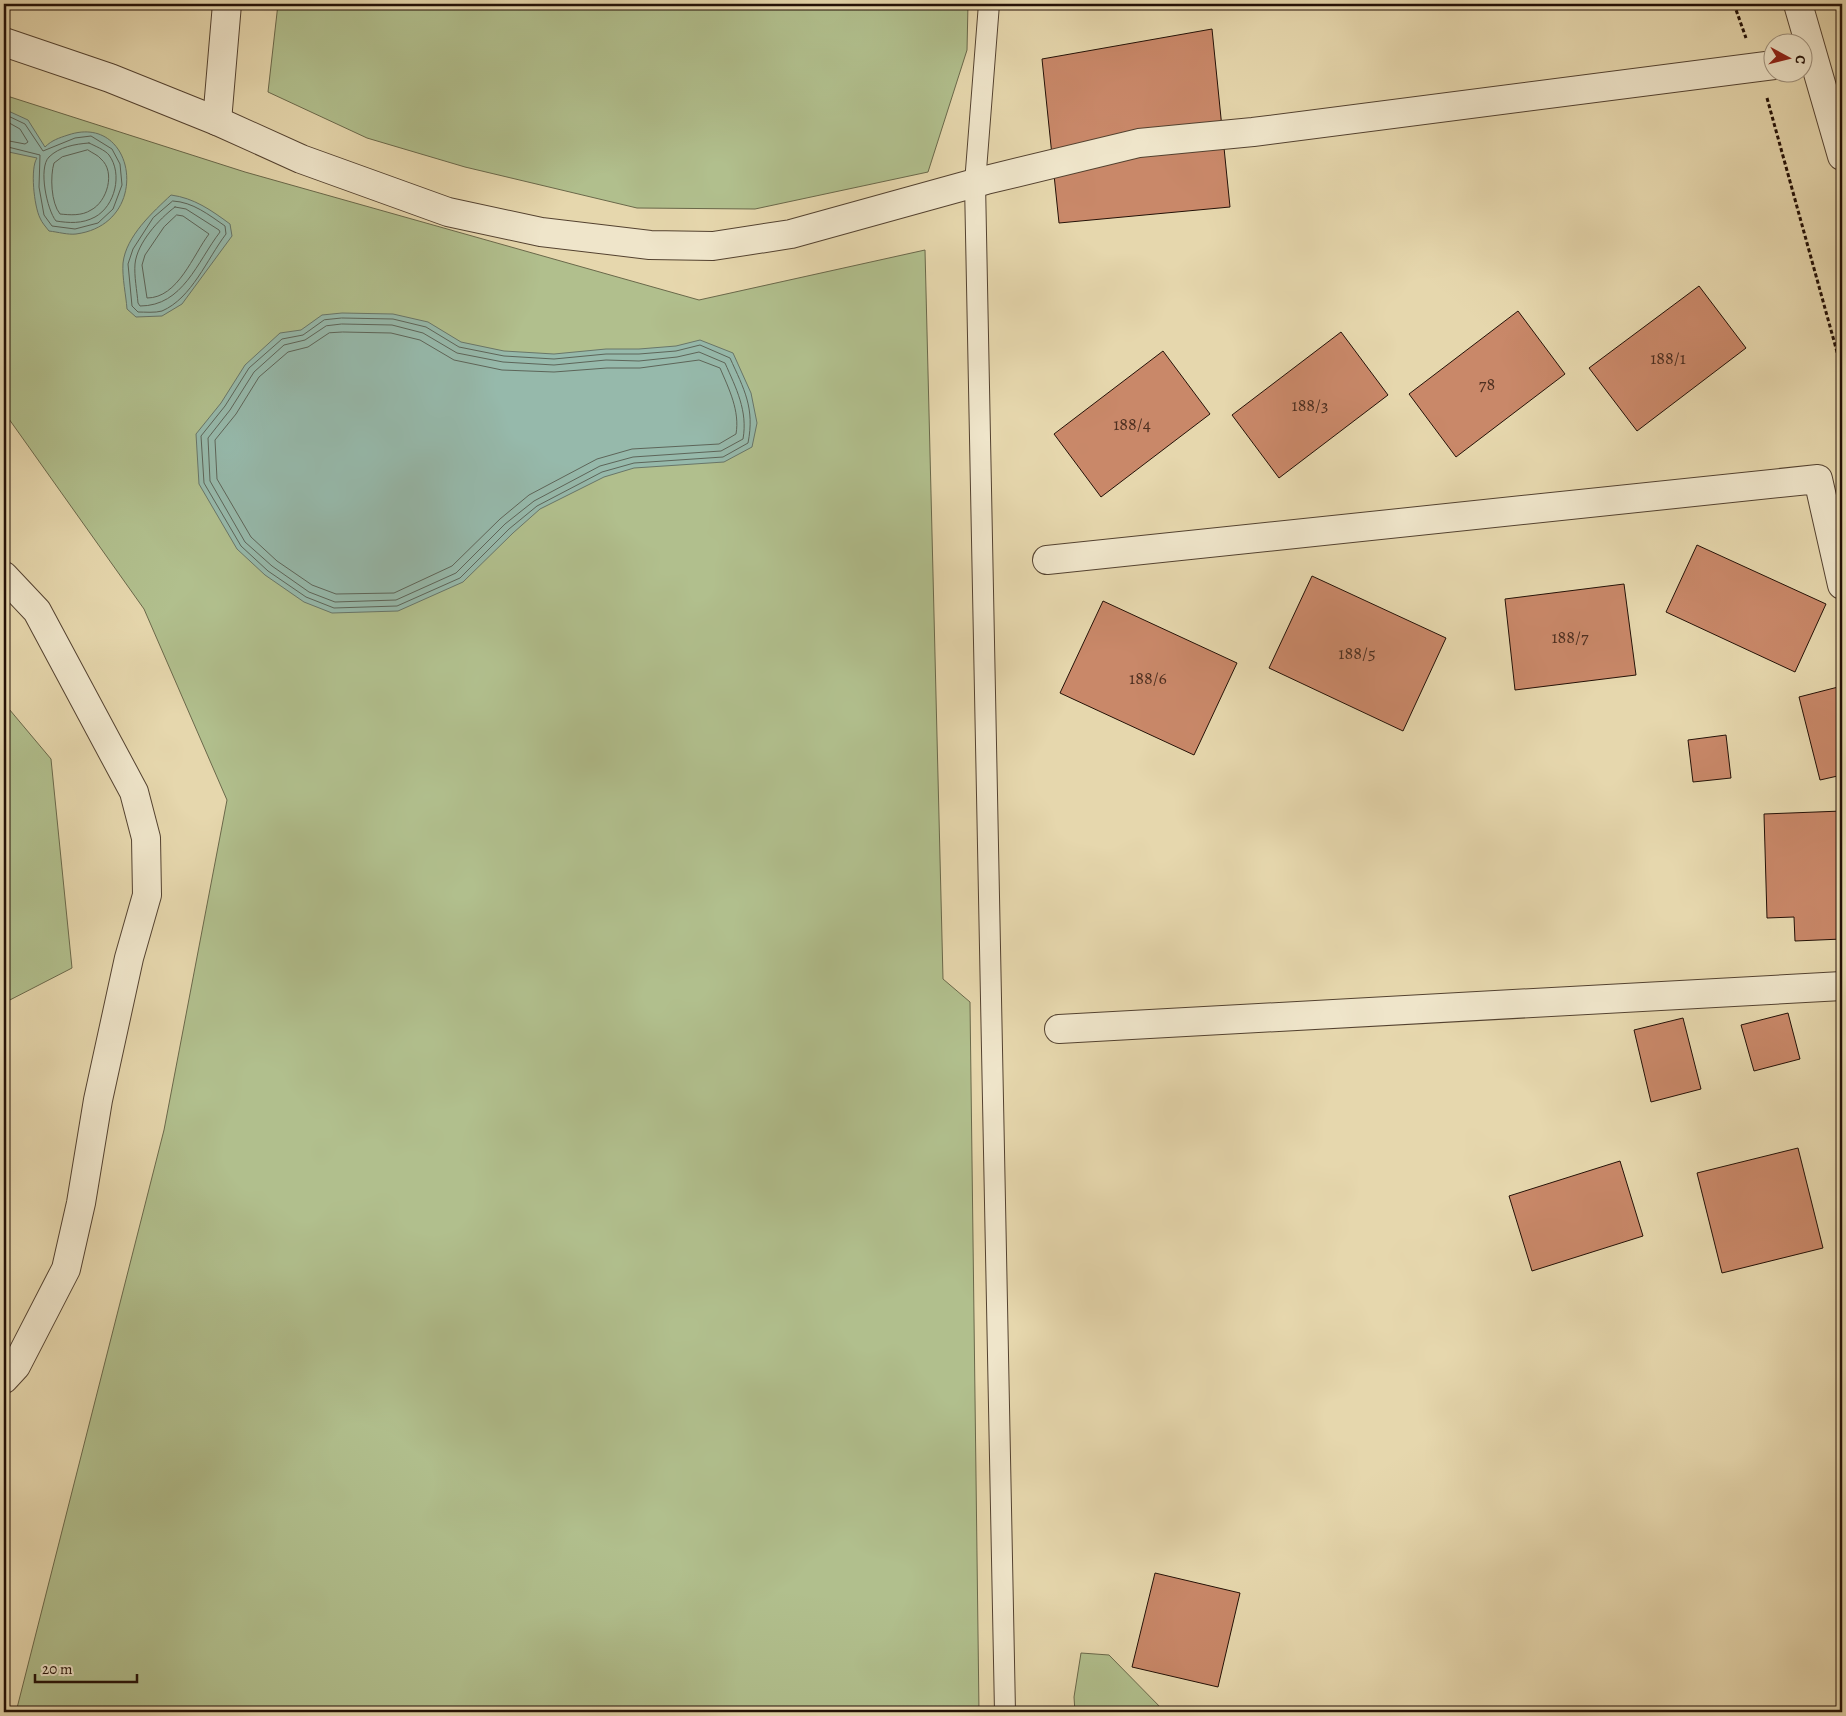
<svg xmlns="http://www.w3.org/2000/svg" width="1846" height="1716" font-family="Alegreya,serif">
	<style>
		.green { fill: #b1bf8d; stroke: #6a684a }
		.water { fill: #96b9ab; stroke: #687669 }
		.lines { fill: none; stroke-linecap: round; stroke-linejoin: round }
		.shore { stroke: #5d6559; stroke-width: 1 }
		.building { fill: #c98869; stroke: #241107 }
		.service-casing { stroke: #544230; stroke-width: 22 }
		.minor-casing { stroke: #544230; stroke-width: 30 }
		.tertiary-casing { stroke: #544230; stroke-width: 30 }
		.path { stroke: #241107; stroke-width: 3; stroke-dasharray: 4 2.5; stroke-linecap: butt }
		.service { stroke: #efe5ca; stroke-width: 20 }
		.minor { stroke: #efe5ca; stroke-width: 28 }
		.tertiary { stroke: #efe5ca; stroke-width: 28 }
		.labels { text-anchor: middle; stroke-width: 4; stroke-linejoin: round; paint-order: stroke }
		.number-label { font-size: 18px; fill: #4d2f20 }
	</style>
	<rect width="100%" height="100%" fill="#e6d7ad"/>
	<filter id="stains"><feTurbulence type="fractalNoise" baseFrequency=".004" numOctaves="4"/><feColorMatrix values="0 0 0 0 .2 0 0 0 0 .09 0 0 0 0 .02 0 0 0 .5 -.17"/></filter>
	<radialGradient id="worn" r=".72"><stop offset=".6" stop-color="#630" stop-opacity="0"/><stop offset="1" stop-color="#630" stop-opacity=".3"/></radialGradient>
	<g class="green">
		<polygon points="278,4 968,4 967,50 928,172 755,209 637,208 465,167 367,138 268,92"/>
		<polygon points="4,95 245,172 699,300 925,250 943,979 970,1002 979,1712 16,1712 164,1130 227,800 144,609 4,412"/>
		<polygon points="4,703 51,759 72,968 4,1003"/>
		<polygon points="1081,1653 1109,1655 1165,1712 1075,1712 1074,1697"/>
	</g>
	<g class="water">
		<path d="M4,109L28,120L45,147C52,140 59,138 68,135C136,112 153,224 76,234C68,235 58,232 49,231C46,227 42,223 40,218C34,206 30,168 37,158L4,151Z"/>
		<path d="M171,195C194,198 211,210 230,224L232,236L182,304L162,316L136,317L127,309C126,295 122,278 123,263C126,236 153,212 171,195Z"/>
		<polygon points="342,313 393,314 428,322 461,342 504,351 554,354 606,349 639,349 676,346 700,340 733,353 751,393 757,423 752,447 724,462 634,468 604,477 540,509 513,533 463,582 398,611 332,613 304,602 265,575 237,549 199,484 196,434 221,403 245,365 280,333 301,330 322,315"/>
	</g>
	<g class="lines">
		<g class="shore">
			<polyline points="4,114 25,124 43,151 75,138 91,136 112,149 120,164 122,185 113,209 98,223 75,229 52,226 44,215 39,187 40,155 4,146"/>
			<polyline points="4,120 20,129 28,142 25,144 4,140"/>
			<path d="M89,143C95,146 105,150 109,155C123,174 115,206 95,217C82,224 69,223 56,221C47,210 38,168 49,157C59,147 75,144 89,143Z"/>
			<path d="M88,150C92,153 98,155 101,159C116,172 107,202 91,210C82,216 70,215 60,214C51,203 50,176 54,163L62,157Z"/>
			<path d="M173,201C193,202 209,215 225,226L226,234C207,259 192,298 162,311C155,313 145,312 138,312L132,306L128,264L133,249L153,218Z"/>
			<path d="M175,207L186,209L219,230L220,232C197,262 183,306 140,306L138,303C137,291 134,276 135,264C137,243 159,219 175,207Z"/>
			<path d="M177,215L183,216L209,234C193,255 178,298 147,298L142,265L145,255L164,227Z"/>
			<path d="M342,318L393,319L426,327L459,347L504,356L554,359L606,354H639L676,351L700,345L730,358C744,389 755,408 748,443L723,457L634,463L602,472L537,506L509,529L460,578L397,606L334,608L306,597L268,571L241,546L204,483L201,436L225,406L249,368L282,339L303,335L324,320Z"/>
			<path d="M342,324L392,325L423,333L457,353L503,362L554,365L606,360L639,361L677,357L699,352L725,363C736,388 748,411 743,439L721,451L633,457L600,466L534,501L505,524L456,573L396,600L335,602L309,592L272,566L245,542L210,481L208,438L230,410L254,372L284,345L305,340L326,326Z"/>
			<path d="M343,332L391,333L420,340L454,360L502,370L554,372L607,368H640L699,360L720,368C729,389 740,411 736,434L719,444L632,449L597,459L529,495L500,519L452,566L394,593L336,594L312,585L277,561L251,537L217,479L215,440L236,414L259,377L288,352L308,347L329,333Z"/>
		</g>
	</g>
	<g class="building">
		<polygon points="1212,29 1230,207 1059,223 1042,59"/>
		<polygon points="1699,286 1746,348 1637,431 1589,368"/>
		<polygon points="1518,311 1565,374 1456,457 1409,394"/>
		<polygon points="1341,332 1388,395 1279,478 1232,415"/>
		<polygon points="1163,351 1210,414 1101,497 1054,434"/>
		<polygon points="1697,545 1826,604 1795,672 1666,612"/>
		<polygon points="1312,576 1446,638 1403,731 1269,668"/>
		<polygon points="1624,584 1636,675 1515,690 1505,599"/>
		<polygon points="1103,601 1237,663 1194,755 1060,693"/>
		<polygon points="1842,686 1842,775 1820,780 1799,697"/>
		<polygon points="1726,735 1731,778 1693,782 1688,740"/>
		<polygon points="1842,811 1842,939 1795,941 1794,917 1767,918 1764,814"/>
		<polygon points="1788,1013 1800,1059 1754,1071 1741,1025"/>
		<polygon points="1683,1018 1701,1089 1651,1102 1634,1030"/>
		<polygon points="1798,1148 1823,1248 1722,1273 1697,1173"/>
		<polygon points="1620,1161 1643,1236 1532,1271 1509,1196"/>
		<polygon points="1155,1573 1240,1593 1218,1687 1132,1667"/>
	</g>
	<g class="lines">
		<defs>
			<polyline id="service" points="989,4 975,183 1005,1712"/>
			<g id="minor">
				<polyline points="4,42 110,78 217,121 301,159 448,212 541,232 650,245 713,246 791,234 986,180 1139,143 1253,132 1774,65"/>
				<polyline points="217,121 227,4"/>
				<polyline points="1047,560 1818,479 1842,585"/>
				<polyline points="4,576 37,611 134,792 146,838 147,895 129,958 98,1100 81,1203 66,1269 16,1366 4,1379"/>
				<polyline points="1059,1029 1842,986"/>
			</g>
			<polyline id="tertiary" points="1798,4 1842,156"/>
		</defs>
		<use href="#service" class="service-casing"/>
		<use href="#minor" class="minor-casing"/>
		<use href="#tertiary" class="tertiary-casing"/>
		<g class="path">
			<polyline points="1734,4 1746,38"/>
			<polyline points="1767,98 1842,370"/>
		</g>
		<use href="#service" class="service"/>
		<use href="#minor" class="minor"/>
		<use href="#tertiary" class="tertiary"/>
	</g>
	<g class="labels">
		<g class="number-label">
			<text x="1668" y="364">188/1</text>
			<text x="1487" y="390">78</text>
			<text x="1310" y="411">188/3</text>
			<text x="1132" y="430">188/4</text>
			<text x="1570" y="643">188/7</text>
			<text x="1357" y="659">188/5</text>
			<text x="1148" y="684">188/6</text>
		</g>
	</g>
	<rect width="1846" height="1716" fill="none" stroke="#e6d7ad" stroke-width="20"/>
	<rect x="5" y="5" width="1836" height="1706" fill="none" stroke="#241107" stroke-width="2.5"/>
	<rect x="10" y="10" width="1826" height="1696" fill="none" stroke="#241107"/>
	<g transform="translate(1788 58) rotate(97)"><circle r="24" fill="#efe5ca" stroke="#9e907c"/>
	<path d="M0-4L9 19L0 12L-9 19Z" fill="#8f2418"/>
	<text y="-8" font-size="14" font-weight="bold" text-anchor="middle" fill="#241107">С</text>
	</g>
	<path d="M35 1674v8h102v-8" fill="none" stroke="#241107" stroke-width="2.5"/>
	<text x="42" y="1674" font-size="15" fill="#241107" stroke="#efe5ca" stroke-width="4" paint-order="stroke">20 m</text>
	<rect width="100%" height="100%" filter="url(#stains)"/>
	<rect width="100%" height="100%" fill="url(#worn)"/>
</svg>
